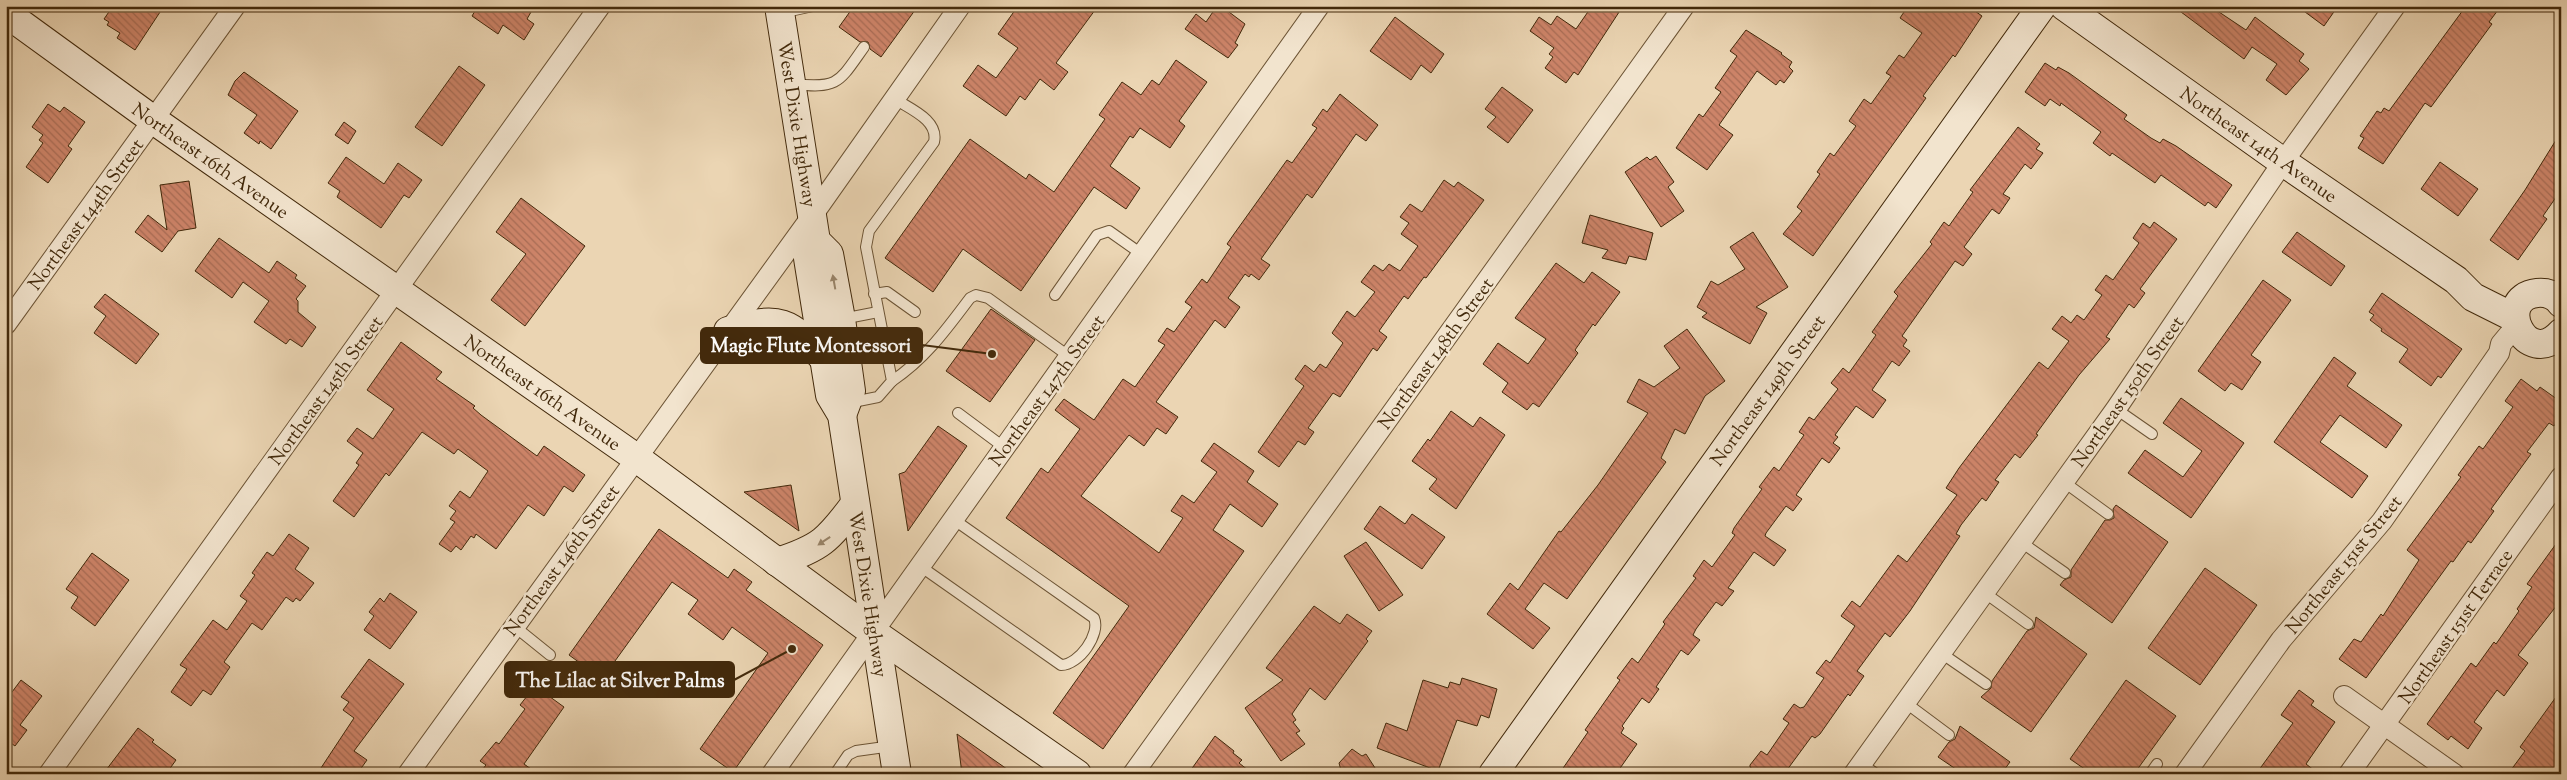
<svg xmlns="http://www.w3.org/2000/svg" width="2567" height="780" font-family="'Sorts Mill Goudy',serif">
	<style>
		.building { fill: url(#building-back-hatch); stroke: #42290b }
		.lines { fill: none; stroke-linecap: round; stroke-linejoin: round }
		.lane-casing { stroke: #6c5435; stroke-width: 12 }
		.street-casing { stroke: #6c5435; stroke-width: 22 }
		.secondary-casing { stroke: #42290b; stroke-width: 30 }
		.lane { stroke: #f2e4ce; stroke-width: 10 }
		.street { stroke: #f2e4ce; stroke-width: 20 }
		.secondary { stroke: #f2e4ce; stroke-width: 28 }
		.oneway { fill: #9a866c }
		.labels { text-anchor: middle; stroke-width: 5; stroke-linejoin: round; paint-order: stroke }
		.street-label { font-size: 19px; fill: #42290b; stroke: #f2e4ce }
		.leader { fill: none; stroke: #42290b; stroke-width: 2 }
		.callout-dot { fill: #42290b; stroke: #f2e4ce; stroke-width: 2 }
		.callout { fill: #42290b; stroke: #42290b; stroke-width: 2 }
		.callout-label { font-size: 20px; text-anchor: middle; font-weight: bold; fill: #fff }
	</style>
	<defs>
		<pattern id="building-back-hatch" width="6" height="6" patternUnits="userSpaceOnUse" patternTransform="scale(1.25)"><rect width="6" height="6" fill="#cd8469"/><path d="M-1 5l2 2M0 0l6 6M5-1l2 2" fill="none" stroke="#a86c55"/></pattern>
	</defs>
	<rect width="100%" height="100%" fill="#ebd5b3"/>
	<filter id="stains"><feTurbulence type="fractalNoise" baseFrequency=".004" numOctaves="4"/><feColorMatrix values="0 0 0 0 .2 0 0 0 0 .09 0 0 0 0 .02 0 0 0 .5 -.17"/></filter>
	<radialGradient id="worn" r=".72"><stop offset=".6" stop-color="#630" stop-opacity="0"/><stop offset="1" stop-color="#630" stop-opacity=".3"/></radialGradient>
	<g class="building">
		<polygon points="113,6 164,6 135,50 117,38 120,33 107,25 109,22 104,19"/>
		<polygon points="478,6 523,6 531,12 527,19 534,24 524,40 503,25 498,34 472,16"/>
		<polygon points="854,6 918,6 881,57 870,49 868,42 860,42 839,27"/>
		<polygon points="1018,6 1098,6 1056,63 1068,72 1054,90 1040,79 1025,100 1020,96 1006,116 963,86 978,65 996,78 1018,48 998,34"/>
		<polygon points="1217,6 1221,6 1245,24 1235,43 1238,45 1228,58 1185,29 1196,14 1206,22"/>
		<polygon points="1592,6 1623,6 1578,75 1574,72 1566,83 1545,68 1553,57 1549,54 1554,48 1530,31 1539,17 1551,25 1557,16 1576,29"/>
		<polygon points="1908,6 1968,6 1982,16 1955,57 1953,55 1923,96 1926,98 1909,122 1813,256 1783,234 1802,211 1797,207 1820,174 1817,172 1830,153 1834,156 1856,126 1849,121 1864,99 1871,104 1891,76 1886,73 1899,55 1904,58 1922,33 1900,18"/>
		<polygon points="2173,6 2210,6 2246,30 2255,17 2304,54 2299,61 2309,69 2286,95 2266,80 2277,64 2252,47 2244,59"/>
		<polygon points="2297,6 2338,6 2324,26"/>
		<polygon points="2466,6 2501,6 2489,22 2492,24 2431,107 2425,103 2383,164 2358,148 2364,138 2360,136 2377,111 2381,113 2384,108 2389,111"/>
		<polygon points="1395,17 1444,54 1431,73 1421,65 1411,80 1370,51"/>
		<polygon points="1746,30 1782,53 1781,54 1792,62 1789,67 1793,71 1784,83 1780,80 1776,85 1757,71 1719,125 1733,135 1707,170 1676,148 1699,114 1703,117 1721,92 1715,88 1737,56 1730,51"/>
		<polygon points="1176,60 1207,82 1179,121 1185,126 1170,148 1140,128 1133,138 1130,136 1110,166 1140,188 1126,209 1094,187 1021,291 963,249 933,292 885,258 970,139 1026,179 1029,174 1054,192 1105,119 1099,115 1122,82 1141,95 1152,80 1159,85"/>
		<polygon points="2045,63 2056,70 2058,67 2069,73 2127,115 2124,119 2151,138 2160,143 2163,139 2176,146 2232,185 2216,208 2208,202 2205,206 2161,175 2155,183 2112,153 2110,156 2093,143 2101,132 2061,103 2060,106 2050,99 2045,106 2025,92"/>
		<polygon points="459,66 485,85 442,146 415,127"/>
		<polygon points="244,72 298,111 271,149 260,141 259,144 244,133 257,115 228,95 235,81"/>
		<polygon points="1502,87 1533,110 1508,143 1487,127 1496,117 1485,109"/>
		<polygon points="1340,94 1378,125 1366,141 1356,134 1312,198 1307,194 1261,259 1270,265 1259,280 1251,274 1249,277 1245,274 1228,298 1240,307 1225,328 1215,320 1156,402 1178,417 1166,434 1157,428 1144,446 1129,435 1081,496 1159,553 1183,518 1171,511 1182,495 1194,503 1217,472 1201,461 1214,443 1254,471 1247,482 1278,504 1262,527 1230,504 1213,530 1244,551 1103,749 1053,713 1129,606 1006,518 1041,468 1048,473 1080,429 1055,410 1064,399 1094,420 1123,379 1135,387 1165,345 1158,341 1167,328 1174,332 1192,307 1185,302 1202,279 1207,283 1231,247 1227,244 1234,234 1287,160 1292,163 1317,128 1312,125 1323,109 1327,112"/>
		<polygon points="48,104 60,112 64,107 85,122 68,146 72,149 48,183 26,167 43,143 39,140 43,135 32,127"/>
		<polygon points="344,122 356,131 348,144 335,135"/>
		<polygon points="2018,127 2040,144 2036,149 2043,153 2031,169 2025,164 2003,194 2010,198 1999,214 1992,209 1964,247 1972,254 1963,266 1955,261 1902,336 1907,340 1903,346 1910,351 1899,366 1892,361 1872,390 1886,400 1873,418 1856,406 1835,435 1838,437 1833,443 1840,448 1829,463 1822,458 1796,495 1802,499 1793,511 1786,506 1766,533 1765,536 1786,550 1774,566 1754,552 1728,588 1734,591 1722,606 1716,602 1696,629 1693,635 1700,640 1688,655 1681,650 1656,687 1659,689 1649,703 1642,698 1622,726 1624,728 1621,733 1637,744 1616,774 1559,774 1588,732 1585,730 1620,680 1617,678 1632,658 1638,663 1665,624 1663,622 1696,578 1693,576 1704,560 1712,567 1735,535 1732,533 1734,528 1762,489 1759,487 1774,467 1779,471 1804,435 1799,432 1809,417 1814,420 1838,389 1831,383 1843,368 1849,373 1876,335 1872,332 1898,296 1894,292 1932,244 1930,242 1944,222 1949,226 1973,192 1970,190"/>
		<polygon points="2561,132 2561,190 2543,216 2547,219 2518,260 2490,240 2525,190"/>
		<polygon points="1656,156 1674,182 1668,187 1684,211 1661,227 1625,172 1647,157 1650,160"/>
		<polygon points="346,157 384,184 398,163 422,180 409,198 404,195 381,228 337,197 340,191 328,183"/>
		<polygon points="2440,162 2478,189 2458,216 2421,189"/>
		<polygon points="1444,180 1454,187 1458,182 1484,200 1426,278 1424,277 1408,299 1404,296 1379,331 1387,337 1377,351 1373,348 1340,397 1333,393 1308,428 1314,432 1305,445 1298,441 1279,467 1258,452 1304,386 1295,379 1305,365 1314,372 1320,364 1326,368 1343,343 1332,333 1347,311 1355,317 1375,292 1361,282 1374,265 1383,271 1389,264 1400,271 1418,246 1401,234 1409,223 1400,217 1410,204 1422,212"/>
		<polygon points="189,181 196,228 178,231 162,252 135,232 148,215 167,230 160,185"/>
		<polygon points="521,198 585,246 525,326 491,300 526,254 496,232"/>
		<polygon points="1590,215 1653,233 1646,260 1629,256 1626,264 1602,258 1608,250 1582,243"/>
		<polygon points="2154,222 2177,239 2140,289 2145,293 2140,300 2134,308 2129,304 2106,337 2110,339 2079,375 2036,434 2038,435 2020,458 2015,454 1995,480 1999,482 1986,501 1982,498 1961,525 1956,534 1960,536 1910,611 1890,637 1885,633 1857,671 1864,676 1850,696 1848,694 1820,734 1815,738 1812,736 1784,774 1759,774 1750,767 1750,765 1761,751 1767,755 1789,723 1783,719 1794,704 1800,708 1804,707 1824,678 1816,673 1826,660 1830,663 1855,626 1841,616 1852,601 1860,607 1898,555 1907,562 1957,495 1946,488 1959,468 2039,362 2048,369 2069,341 2052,329 2062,316 2071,323 2077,315 2084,320 2102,295 2095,290 2101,282 2106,275 2113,280 2139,243 2133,238 2143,223 2150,228"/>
		<polygon points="1753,232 1788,287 1756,307 1767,313 1750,344 1702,317 1707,313 1697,307 1711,281 1718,285 1745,269 1730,247"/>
		<polygon points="2297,232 2345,266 2331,286 2282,252"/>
		<polygon points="219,238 269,273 277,261 297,275 295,278 306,286 296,299 298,301 298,312 316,327 302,347 290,339 286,344 254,322 269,301 243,282 232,298 195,271"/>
		<polygon points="1556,263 1584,283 1592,272 1620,292 1595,326 1593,324 1575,350 1578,353 1568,367 1539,407 1533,403 1527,410 1502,392 1508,383 1483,364 1498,343 1528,364 1546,339 1515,318"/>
		<polygon points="2263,280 2291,300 2251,355 2261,362 2242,390 2231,383 2225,391 2198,371"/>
		<polygon points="2382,293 2462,349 2441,378 2438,376 2431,386 2399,362 2408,349 2381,331 2382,329 2370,320 2374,315 2369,312"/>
		<polygon points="105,294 159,334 136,364 94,333 106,316 94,307"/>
		<polygon points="991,309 1035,340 990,402 946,371"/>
		<polygon points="1687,329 1725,381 1705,396 1685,434 1675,429 1661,458 1666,462 1567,599 1544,583 1525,609 1550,628 1533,649 1487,614 1510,583 1518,590 1559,531 1561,532 1598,485 1648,413 1627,402 1639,379 1654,387 1680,368 1664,346"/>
		<polygon points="401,342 442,372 436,379 475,406 473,408 481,415 537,456 544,446 585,475 573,492 564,486 544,516 528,505 496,549 476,534 474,538 471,536 461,550 456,546 451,552 439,544 455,522 450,519 456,511 449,506 460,491 470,498 488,471 458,449 454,454 422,432 389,476 386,473 354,517 333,501 359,465 356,463 363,453 347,441 357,428 373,439 394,409 367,390"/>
		<polygon points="2334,357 2356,373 2347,386 2402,425 2386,448 2340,415 2320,442 2368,476 2352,498 2274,442"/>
		<polygon points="2521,379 2537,391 2540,387 2561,402 2561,416 2554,426 2549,423 2527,452 2531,454 2491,509 2494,511 2471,543 2468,541 2453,562 2451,561 2366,678 2339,659 2354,639 2361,642 2381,614 2383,616 2419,560 2407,550 2461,477 2458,475 2479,446 2483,449 2513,407 2505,401"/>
		<polygon points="2181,398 2244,443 2191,518 2128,473 2145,450 2183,477 2202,451 2163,423"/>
		<polygon points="1451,411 1473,427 1480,417 1505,435 1456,509 1429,489 1437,479 1412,461 1428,439 1430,441"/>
		<polygon points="938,426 967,446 908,531 899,474 905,472"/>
		<polygon points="791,485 799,531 744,492"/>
		<polygon points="2116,505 2168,542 2112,623 2060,585 2064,580 2071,577 2071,570 2105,520 2110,520 2114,518 2113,509"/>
		<polygon points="1380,506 1405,524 1412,514 1445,537 1422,569 1364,529"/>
		<polygon points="659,529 728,578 734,569 752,582 746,590 823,645 733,772 700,749 768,653 732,627 723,640 688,614 698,600 672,582 602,679 569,655"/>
		<polygon points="289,534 309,548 295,569 314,583 300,601 296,598 293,602 286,597 262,630 252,623 224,662 230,667 211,695 203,690 191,706 171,692 187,669 180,665 213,620 227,630 247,601 240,596 255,575 252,573 267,552 273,556"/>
		<polygon points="2561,537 2561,600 2518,655 2528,663 2504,696 2497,690 2474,722 2482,728 2468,749 2451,736 2448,740 2427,724 2471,663 2476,667 2494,642 2496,644 2519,611 2517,609 2532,587 2527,584"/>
		<polygon points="1366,542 1403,595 1379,611 1344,556"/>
		<polygon points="92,553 129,580 95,626 71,608 78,597 66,589"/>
		<polygon points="2205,568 2257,605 2200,685 2148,648"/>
		<polygon points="390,593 417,612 390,649 364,630 374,616 369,612 380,598 384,602"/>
		<polygon points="1314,606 1340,624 1347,614 1372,631 1366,639 1368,641 1325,700 1310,688 1292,714 1296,720 1293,722 1300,731 1296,733 1305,744 1281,761 1245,708 1283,680 1266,668"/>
		<polygon points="2036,617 2087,654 2031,732 1981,697 1991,688 1992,681 2027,631 2034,628"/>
		<polygon points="369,659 404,684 354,751 367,760 357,774 317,774 354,718 343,710 349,702 341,697"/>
		<polygon points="1462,678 1497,689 1489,718 1481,715 1477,726 1457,720 1438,771 1377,748 1386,723 1407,731 1423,680 1448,688 1450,682 1460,685"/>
		<polygon points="21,680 42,696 20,725 27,730 15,746 8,741 6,743 6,700"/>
		<polygon points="2126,680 2176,716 2134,774 2092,774 2070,759"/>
		<polygon points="535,686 564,707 524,764 538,774 479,774 486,765 480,761 496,742 499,744 525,709 520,705"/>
		<polygon points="2299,690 2314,701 2311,705 2335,722 2306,764 2319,774 2256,774 2293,723 2281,715"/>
		<polygon points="2561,690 2561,774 2508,774 2525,751 2520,747"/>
		<polygon points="1960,726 2010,762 2001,774 1963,774 1938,757 1949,742 1955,739"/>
		<polygon points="138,728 154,740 152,742 176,760 166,774 103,774"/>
		<polygon points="957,734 1014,774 962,774"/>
		<polygon points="1215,736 1234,751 1233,753 1242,760 1239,763 1253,774 1188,774"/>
		<polygon points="1352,749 1362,756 1366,754 1379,774 1342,774 1339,763"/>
	</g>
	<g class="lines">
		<defs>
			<g id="lane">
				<polyline points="781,13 813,6"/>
				<path d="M794,84C839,89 839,82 864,47"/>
				<polyline points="874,294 887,292 915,312"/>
				<polyline points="1055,295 1097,235 1109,231 1143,255"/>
				<polyline points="842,319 878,312"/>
				<path d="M892,381C925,359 946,330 970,298L976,295L988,298L1070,357"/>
				<path d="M848,403L878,397L892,381L866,247L869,231L934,142C939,120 910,109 895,99"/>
				<polyline points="2116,409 2152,434"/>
				<polyline points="958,413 1005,448"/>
				<polyline points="2064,482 2108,514"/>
				<polyline points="2021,542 2065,573"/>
				<path d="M920,566L1061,665C1079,665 1101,634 1094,618L953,519"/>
				<polyline points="1985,593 2028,624"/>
				<polyline points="514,626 550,655"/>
				<polyline points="1941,653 1986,684"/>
				<polyline points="1906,703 1949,735"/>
				<polyline points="1862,764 1876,774"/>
				<polyline points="835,774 848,755 856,751 892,746"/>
				<polyline points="2150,774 2157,764"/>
			</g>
			<g id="street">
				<polyline points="6,324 235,6"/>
				<polyline points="2344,696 2454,774"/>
				<polyline points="49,774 600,6"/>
				<polyline points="408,774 812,216 960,6"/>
				<polyline points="772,774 1319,6"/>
				<polyline points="1133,774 1684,6"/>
				<polyline points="1854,774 2116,409 2283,162 2395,6"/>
				<polyline points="2185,774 2281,640 2382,521 2499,353 2501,344 2516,326"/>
				<polyline points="2349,774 2561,477"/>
			</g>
			<g id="secondary">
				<polyline points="779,6 816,241 829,254 841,319 851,391 842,415"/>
				<polyline points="2064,6 2283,162 2456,280 2473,297 2515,318"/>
				<polyline points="6,13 152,119 635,457 874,633 1077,774"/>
				<polyline points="816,241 808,258 830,395 842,415 897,774"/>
				<path d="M2561,303C2555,295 2547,292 2537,293C2492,298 2526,371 2561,333"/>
				<path d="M728,331C780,315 789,320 825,360"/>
				<path d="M777,562C821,548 828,540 855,504"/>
				<polyline points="1493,774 2042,6"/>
			</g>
		</defs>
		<use href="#lane" class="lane-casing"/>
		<use href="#street" class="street-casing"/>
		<use href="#secondary" class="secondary-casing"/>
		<use href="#lane" class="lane"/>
		<use href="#street" class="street"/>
		<use href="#secondary" class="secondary"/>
	</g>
	<defs><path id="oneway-solid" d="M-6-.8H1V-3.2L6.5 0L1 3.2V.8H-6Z" transform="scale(1.25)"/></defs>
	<g class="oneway">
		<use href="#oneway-solid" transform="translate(834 282) rotate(-100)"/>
		<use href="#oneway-solid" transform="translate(824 541) rotate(146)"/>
	</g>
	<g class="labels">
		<g class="street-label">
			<text transform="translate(798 124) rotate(81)" y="7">West Dixie Highway</text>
			<text transform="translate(2259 144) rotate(35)" y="7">Northeast 14th Avenue</text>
			<text transform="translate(211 160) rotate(35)" y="7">Northeast 16th Avenue</text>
			<text transform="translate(85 214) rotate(-54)" y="7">Northeast 144th Street</text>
			<text transform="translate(1435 353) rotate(-54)" y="7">Northeast 148th Street</text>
			<text transform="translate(325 390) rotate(-54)" y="7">Northeast 145th Street</text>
			<text transform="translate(1046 390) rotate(-54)" y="7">Northeast 147th Street</text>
			<text transform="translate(1767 390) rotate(-54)" y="7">Northeast 149th Street</text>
			<text transform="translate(2127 391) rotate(-55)" y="7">Northeast 150th Street</text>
			<text transform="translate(543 392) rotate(35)" y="7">Northeast 16th Avenue</text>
			<text transform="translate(561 560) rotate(-54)" y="7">Northeast 146th Street</text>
			<text transform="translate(2343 564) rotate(-51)" y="7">Northeast 151st Street</text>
			<text transform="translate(869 594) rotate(81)" y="7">West Dixie Highway</text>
			<text transform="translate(2455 626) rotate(-55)" y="7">Northeast 151st Terrace</text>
		</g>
	</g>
	<path class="leader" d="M992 354L922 345M792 649L734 680"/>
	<g class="callout-dot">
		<circle cx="992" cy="354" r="5"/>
		<circle cx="792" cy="649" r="5"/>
	</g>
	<g class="callout">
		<rect x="701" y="328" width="221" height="35" rx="5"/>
		<rect x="505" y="662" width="229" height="35" rx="5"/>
	</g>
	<g class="callout-label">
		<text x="811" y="352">Magic Flute Montessori</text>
		<text x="620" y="687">The Lilac at Silver Palms</text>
	</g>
	<rect width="2567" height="780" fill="none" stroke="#ebd5b3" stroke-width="25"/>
	<rect x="8" y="8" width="2552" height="765" fill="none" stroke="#42290b" stroke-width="2.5"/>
	<rect x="12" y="12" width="2542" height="755" fill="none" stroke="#42290b"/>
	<rect width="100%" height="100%" filter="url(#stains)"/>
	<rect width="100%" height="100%" fill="url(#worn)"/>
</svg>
